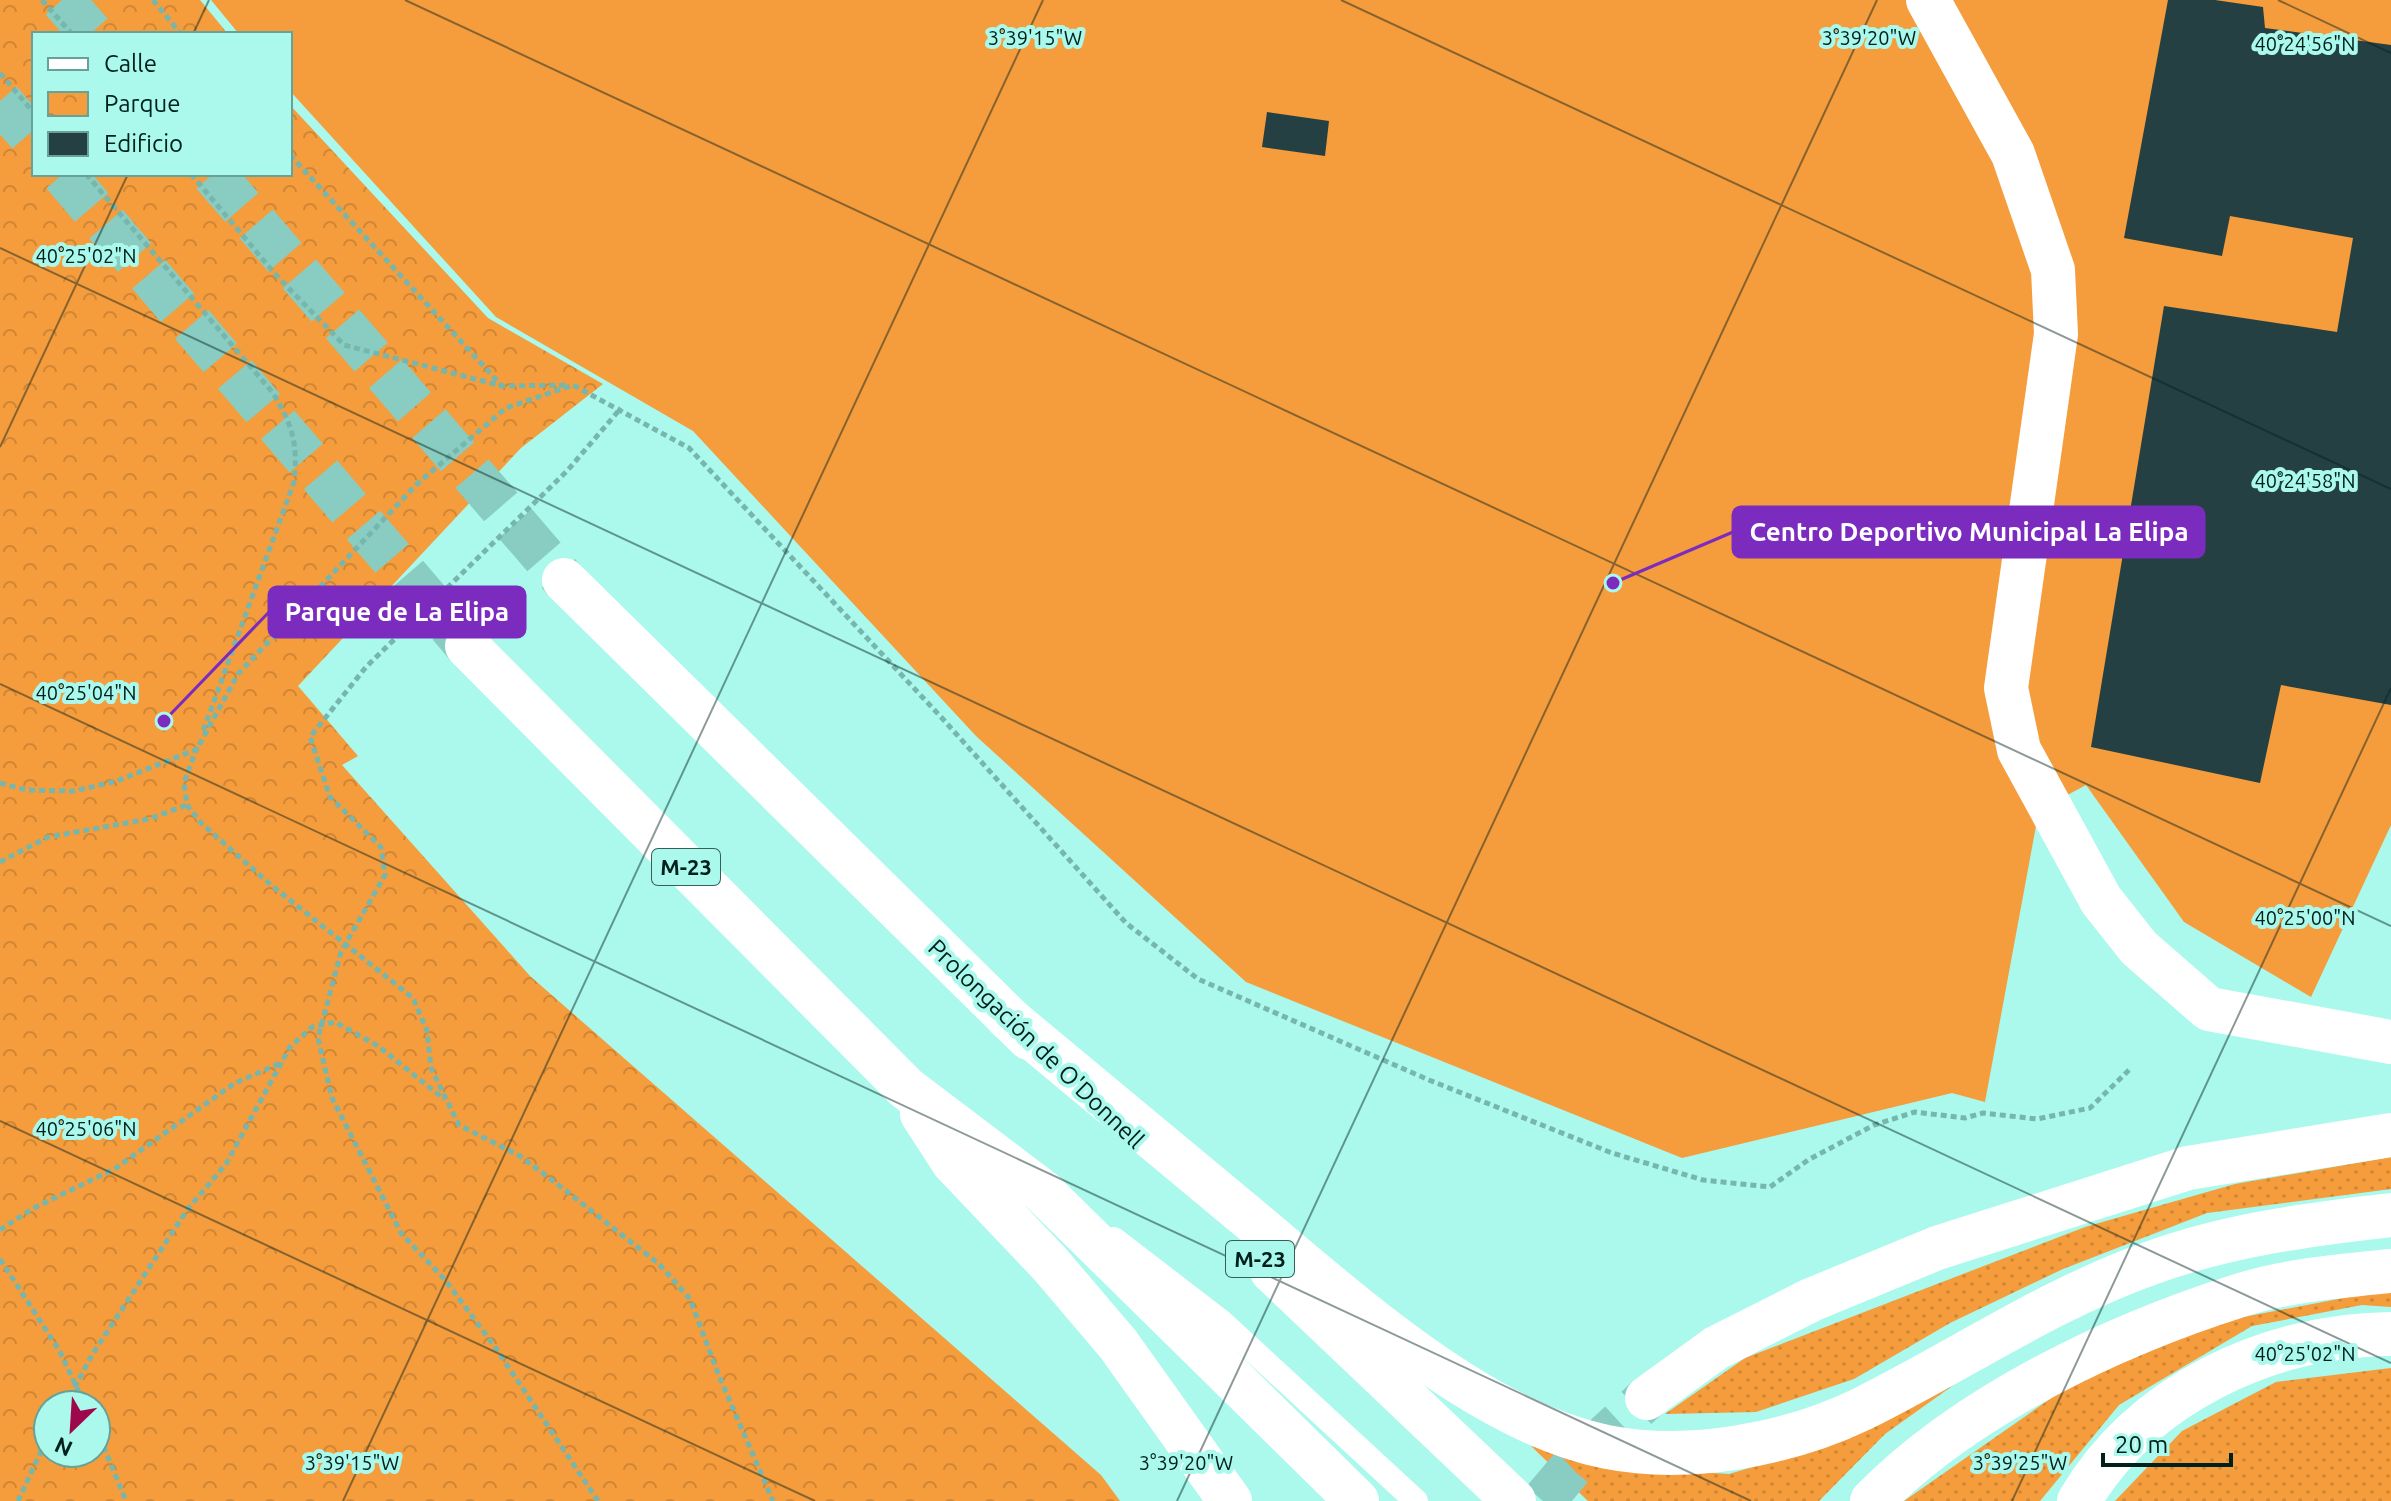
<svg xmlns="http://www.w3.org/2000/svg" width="2391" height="1501" font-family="Ubuntu,sans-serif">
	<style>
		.grass { fill: url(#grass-dots) }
		.park { fill: url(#park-crowns); fill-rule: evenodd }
		.pitch { fill: #f59c3c }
		.building { fill: #254043 }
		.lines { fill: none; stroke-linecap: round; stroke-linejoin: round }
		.street-tunnel { stroke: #89cdc2; stroke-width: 44; stroke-dasharray: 44 22; stroke-linecap: butt }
		.highway-tunnel { stroke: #89cdc2; stroke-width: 44; stroke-dasharray: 44 22; stroke-linecap: butt }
		.path { stroke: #77b6ac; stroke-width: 5; stroke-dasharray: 6 4; stroke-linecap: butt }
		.lane { stroke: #fff; stroke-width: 24 }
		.street { stroke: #fff; stroke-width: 44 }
		.highway { stroke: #fff; stroke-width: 44 }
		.ticks { fill: none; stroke: #00201c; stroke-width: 2; stroke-opacity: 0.45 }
		.labels { text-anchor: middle; stroke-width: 8; stroke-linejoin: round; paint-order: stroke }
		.shield { fill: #abf8ec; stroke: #33615a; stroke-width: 2 }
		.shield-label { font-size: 22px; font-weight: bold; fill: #00201c }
		.street-label { font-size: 24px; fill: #00201c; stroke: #abf8ec }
		.ticks-label { font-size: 20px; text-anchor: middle; fill: #00201c; stroke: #abf8ec; stroke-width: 8; stroke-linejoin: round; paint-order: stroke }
		.leader { fill: none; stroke: #7b2cbf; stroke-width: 3 }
		.callout-dot { fill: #7b2cbf; stroke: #abf8ec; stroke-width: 3 }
		.callout { fill: #7b2cbf; stroke: #7b2cbf; stroke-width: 3 }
		.callout-label { font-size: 26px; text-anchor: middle; font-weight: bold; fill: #fff }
	</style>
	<defs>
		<pattern id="grass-dots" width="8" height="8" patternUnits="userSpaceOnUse" patternTransform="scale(2)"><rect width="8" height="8" fill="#f59c3c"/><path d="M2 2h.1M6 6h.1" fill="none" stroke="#d08634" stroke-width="1.8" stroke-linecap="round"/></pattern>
		<pattern id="park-crowns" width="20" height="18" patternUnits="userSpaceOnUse" patternTransform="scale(2)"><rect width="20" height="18" fill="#f59c3c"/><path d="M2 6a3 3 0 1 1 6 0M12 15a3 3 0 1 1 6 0" fill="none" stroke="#d08634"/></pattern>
	</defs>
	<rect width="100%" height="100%" fill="#abf8ec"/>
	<g class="grass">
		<polygon points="2391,1157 2391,1189 2207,1213 2063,1269 1950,1323 1854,1379 1756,1412 1665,1414 1745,1358 2085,1227 2235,1184"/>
		<polygon points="2391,1289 2391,1307 2362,1305 2252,1326 2119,1405 2040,1501 1904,1501 2070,1385 2222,1321"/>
		<polygon points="1983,1364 1885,1434 1819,1501 1588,1501 1531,1446 1625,1467 1729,1474 1810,1450"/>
		<polygon points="2391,1368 2391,1501 2115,1501 2182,1431 2276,1382"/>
	</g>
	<path class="park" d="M0,0H200L228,34H34V174H290V105L488,318L603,384L521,448L298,686L358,756L342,765L530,976L1101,1475L1120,1501H0ZM48,1405H96V1453H48Z"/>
	<polygon class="pitch" points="211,0 2391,0 2391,825 2311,997 2184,922 2086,785 2034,813 2038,815 1985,1102 1952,1093 1682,1158 1246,982 976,736 693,431 496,317 290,91 290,34 239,34"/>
	<g class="building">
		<polygon points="2168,0 2215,0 2263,7 2265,28 2391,45 2391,705 2281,685 2260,783 2091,747 2164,306 2337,332 2353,238 2230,216 2222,256 2124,238"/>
		<polygon points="1267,112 1329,121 1325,156 1262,147"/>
	</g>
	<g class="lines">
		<polyline class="street-tunnel" points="1543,1501 1571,1468 1647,1398"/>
		<g class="highway-tunnel">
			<polyline points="62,0 92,34"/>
			<polyline points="0,101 34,140"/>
			<polyline points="63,174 467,646"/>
			<polyline points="213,174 564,580"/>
		</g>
		<g class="path">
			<polyline points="42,0 72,34"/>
			<polyline points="153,0 181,34"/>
			<polyline points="0,73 34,113"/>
			<polyline points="290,155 501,385"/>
			<path d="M86,174L273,393C293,427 298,443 294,482L202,734"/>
			<polyline points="191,174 276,275 344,345 502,386 568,385"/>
			<polyline points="197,747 184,783 187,805 201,823 271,885 413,998 427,1031 431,1068 459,1125 520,1156 556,1183 659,1264 690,1299 719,1376 773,1501"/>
			<polyline points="0,783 26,790 74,791 117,781 197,749 238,674 417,484 506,408 573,385 689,448 941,717 1126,923 1198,979 1429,1080 1612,1153 1703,1180 1770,1187 1808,1160 1874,1125 1915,1112 1965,1118 1983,1113 2037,1119 2090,1108 2129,1070"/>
			<polyline points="0,862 48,837 149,819 187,805"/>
			<polyline points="0,1230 32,1209 116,1168 235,1083 283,1062"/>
			<polyline points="0,1259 59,1350 85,1405"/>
			<polyline points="65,1405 92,1355 187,1210 226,1164 290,1047 312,1027 335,1022 378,1046 444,1099"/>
			<polyline points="96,1428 126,1501"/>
			<polyline points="18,1501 48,1436"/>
			<polyline points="598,1501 495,1347 446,1281 401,1233 332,1098 318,1038 341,952 385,875 381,847 330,797 310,737 366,667 567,471 621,408"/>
		</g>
		<polyline class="lane" points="1114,1239 1222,1322 1416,1501"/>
		<g class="street">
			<polyline points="1928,0 2013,154 2053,270 2056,334 2006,688 2019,750 2101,900 2139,948 2209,1009 2391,1042"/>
			<polyline points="1647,1398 1716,1348 1811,1300 1937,1248 2188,1168 2391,1135"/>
		</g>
		<g class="highway">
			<polyline points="564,580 1029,1038"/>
			<polyline points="467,646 906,1088 1042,1191 1357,1501"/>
			<path d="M1007,1017C1086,1083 1165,1149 1244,1214C1343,1296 1479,1422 1607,1447C1689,1463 1787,1445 1862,1409C1959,1361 2049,1299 2151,1263C2228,1235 2310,1224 2391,1215"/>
			<polyline points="922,1114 953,1162 1050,1264 1118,1344 1230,1501"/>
			<polyline points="1272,1271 1514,1501"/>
			<path d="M1872,1501C1966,1405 2114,1335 2241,1295C2289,1280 2341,1276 2391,1271"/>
			<path d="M2079,1501C2143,1393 2269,1335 2391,1334"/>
		</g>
	</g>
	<path class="ticks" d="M405,0L2391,926M1341,0L2391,489M2278,0L2391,53M193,34L209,0M0,248L2391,1363M0,447L128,174M0,684L1751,1501M0,1121L815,1501M343,1501L1043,0M1177,1501L1877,0M2012,1501L2391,688"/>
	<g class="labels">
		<g class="shield">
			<rect x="652" y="849" width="68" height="36" rx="6"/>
			<rect x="1226" y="1241" width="68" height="36" rx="6"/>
		</g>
		<g class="shield-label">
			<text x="686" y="875">M-23</text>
			<text x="1260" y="1267">M-23</text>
		</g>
		<g class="street-label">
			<text transform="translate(1036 1044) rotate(44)" y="8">Prolongación de O'Donnell</text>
		</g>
	</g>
	<g class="ticks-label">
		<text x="1035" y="45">3°39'15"W</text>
		<text x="1869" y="45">3°39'20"W</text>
		<text x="2305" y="51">40°24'56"N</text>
		<text x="86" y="263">40°25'02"N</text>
		<text x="2305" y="488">40°24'58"N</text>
		<text x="86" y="700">40°25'04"N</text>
		<text x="2305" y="925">40°25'00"N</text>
		<text x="86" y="1136">40°25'06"N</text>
		<text x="2305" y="1361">40°25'02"N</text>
		<text x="352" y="1470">3°39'15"W</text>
		<text x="1186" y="1470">3°39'20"W</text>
		<text x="2020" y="1470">3°39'25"W</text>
	</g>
	<path class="leader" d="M1613 583L1733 532M164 721L269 612"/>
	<g class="callout-dot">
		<circle cx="1613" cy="583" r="8"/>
		<circle cx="164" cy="721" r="8"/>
	</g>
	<g class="callout">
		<rect x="1733" y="507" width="471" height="50" rx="8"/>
		<rect x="269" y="587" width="256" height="50" rx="8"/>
	</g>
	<g class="callout-label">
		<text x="1969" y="541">Centro Deportivo Municipal La Elipa</text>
		<text x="397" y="621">Parque de La Elipa</text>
	</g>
	<rect x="32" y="32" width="260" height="144" fill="#abf8ec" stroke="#67a299" stroke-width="2"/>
	<rect x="48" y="58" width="40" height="12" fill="#ffffff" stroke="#67a299" stroke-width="2"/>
	<text x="104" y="72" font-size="24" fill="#00201c">Calle</text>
	<rect x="48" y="92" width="40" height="24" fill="url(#park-crowns)" stroke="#67a299" stroke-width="2"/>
	<text x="104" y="112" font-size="24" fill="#00201c">Parque</text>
	<rect x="48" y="132" width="40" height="24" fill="#254043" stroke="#67a299" stroke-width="2"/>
	<text x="104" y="152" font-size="24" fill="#00201c">Edificio</text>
	<g transform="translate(72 1429) rotate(205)"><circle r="38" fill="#abf8ec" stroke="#67a299" stroke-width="2"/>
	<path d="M0-6L14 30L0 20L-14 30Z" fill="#9f074c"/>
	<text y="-12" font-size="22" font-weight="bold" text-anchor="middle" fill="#00201c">N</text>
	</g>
	<path d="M2103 1453v12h128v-12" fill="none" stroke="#00201c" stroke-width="4"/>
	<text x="2115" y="1453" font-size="24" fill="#00201c" stroke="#abf8ec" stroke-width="6" paint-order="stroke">20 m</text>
</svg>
